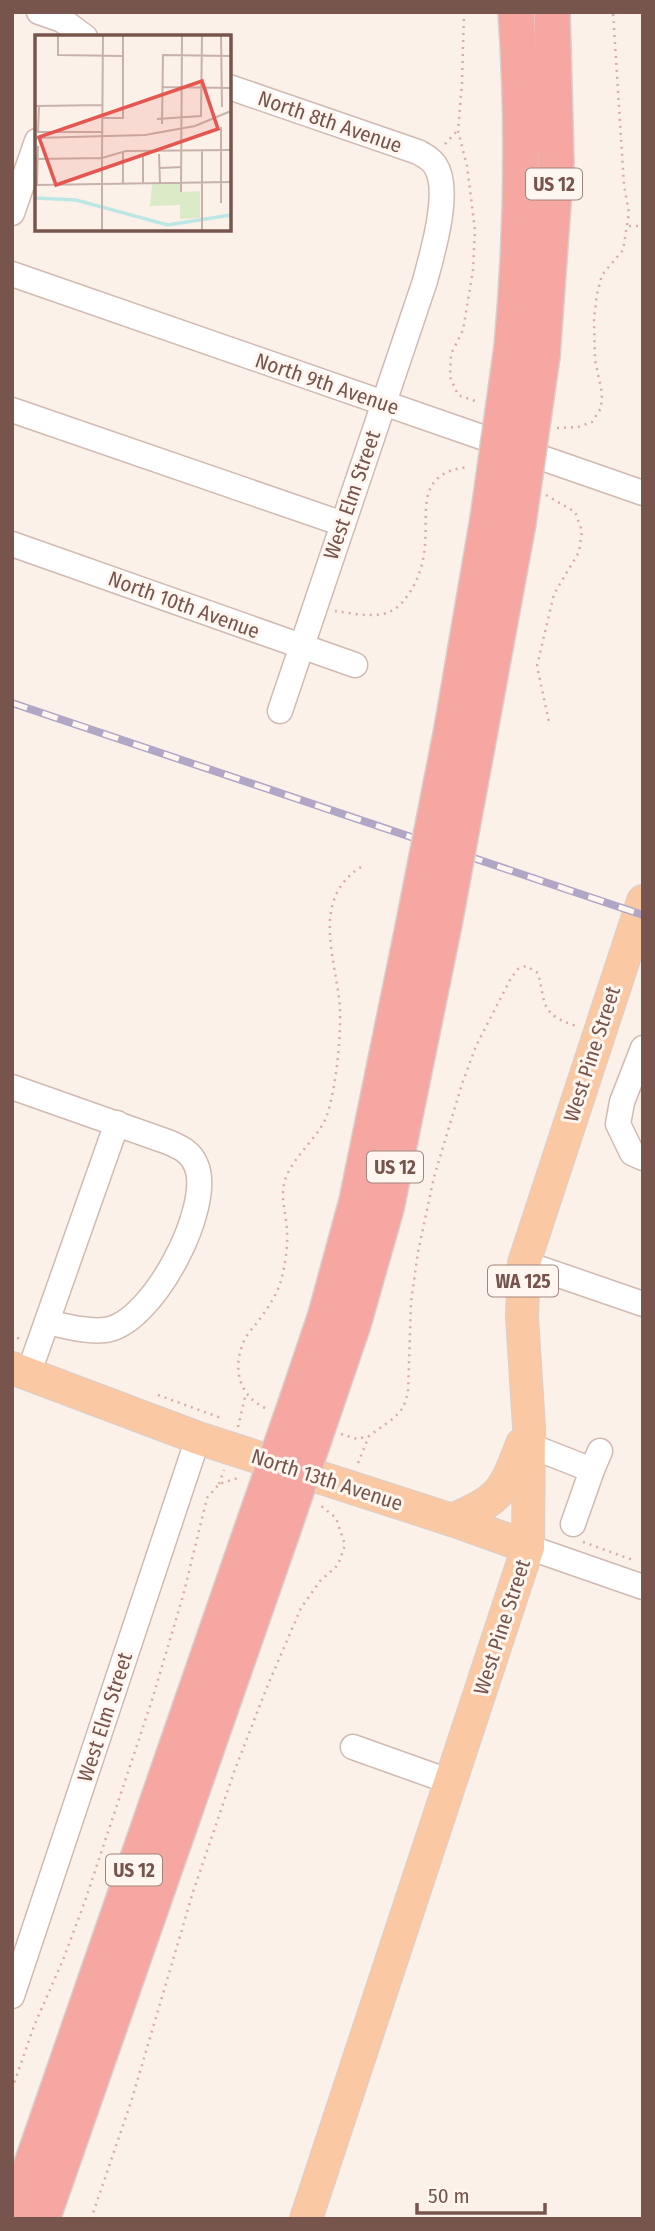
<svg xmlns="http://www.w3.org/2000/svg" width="655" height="2231" font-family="'Fira Sans Condensed',sans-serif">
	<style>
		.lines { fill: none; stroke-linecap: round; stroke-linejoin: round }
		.minor-casing { stroke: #d1bab1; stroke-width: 27 }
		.major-casing { stroke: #d9cfcd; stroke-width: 34 }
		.highway-casing { stroke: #d9cfcd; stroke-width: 38 }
		.path { stroke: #d7aea3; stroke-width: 2.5; stroke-dasharray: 2 5; stroke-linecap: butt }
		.minor { stroke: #fff; stroke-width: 24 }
		.major { stroke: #fac9a3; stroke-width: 32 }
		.highway { stroke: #f6a7a1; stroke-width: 35 }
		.rail-casing { stroke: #b2a6c7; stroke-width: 8 }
		.rail { stroke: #fff6f0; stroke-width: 5; stroke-dasharray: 16; stroke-linecap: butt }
		.highway-bridge-casing { stroke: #d9cfcd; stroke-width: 38; stroke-linecap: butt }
		.highway-bridge { stroke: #f6a7a1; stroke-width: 35 }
		.labels { text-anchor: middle; stroke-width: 6; stroke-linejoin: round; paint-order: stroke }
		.shield { fill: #fff6f0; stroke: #a0857d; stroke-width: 2 }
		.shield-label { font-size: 19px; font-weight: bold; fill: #77544c }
		.street-label { font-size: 21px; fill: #77544c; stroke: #fff6f0 }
		.inset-river { fill: none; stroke: #bde7e5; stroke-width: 3.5 }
		.inset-road { fill: none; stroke: #c7b2aa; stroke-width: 2 }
		.view { fill: #e55650; fill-opacity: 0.15; stroke: #e55650; stroke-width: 3.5 }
		.inset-edge { fill: none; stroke: #77544c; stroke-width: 3.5 }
	</style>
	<rect width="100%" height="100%" fill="#fcf1e9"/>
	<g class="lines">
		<defs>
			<g id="minor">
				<polyline points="39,12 62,20 85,37"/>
				<path d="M229,87L418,152C425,156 431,159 435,165C452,190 432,254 425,281L280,711"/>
				<polyline points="12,213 37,141"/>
				<polyline points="12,274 643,493"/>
				<polyline points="12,410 343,524"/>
				<polyline points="12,544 355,665"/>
				<polyline points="643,1048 622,1102 618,1124 632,1153 643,1158"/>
				<path d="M12,1087L168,1142C180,1147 191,1152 196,1165C214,1206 152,1325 105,1330C86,1332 65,1326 47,1322"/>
				<polyline points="524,1263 643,1304"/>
				<polyline points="28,1375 117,1123"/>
				<polyline points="528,1445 592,1470 600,1451"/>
				<polyline points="573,1524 592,1470"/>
				<polyline points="528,1547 643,1587"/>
				<polyline points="353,1747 451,1782"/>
				<polyline points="12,1996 198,1438"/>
			</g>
			<g id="major">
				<polyline points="12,1368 198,1438 452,1520 528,1547"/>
				<path d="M452,1520C500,1499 503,1494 522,1444"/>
				<polyline points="306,2219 528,1547 529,1427 522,1317 524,1263 643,901"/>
			</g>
			<g id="highway">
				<path d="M512,347C522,236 524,124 516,12"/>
				<polyline points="542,356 556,162 552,12"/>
				<polyline points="452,729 488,519"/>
				<polyline points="479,735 518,523"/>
				<polyline points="298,1398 326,1315 357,1201 413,928"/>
				<polyline points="325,1406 353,1324 386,1208 444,924"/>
				<polyline points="13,2219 255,1521"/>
				<polyline points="42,2219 282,1532"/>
			</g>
		</defs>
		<use href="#minor" class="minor-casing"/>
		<use href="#major" class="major-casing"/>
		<use href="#highway" class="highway-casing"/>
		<g class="path">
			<polyline points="464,12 462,83 458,131 467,166 475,230 473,270 463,330 451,354 450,377 458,395 478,402"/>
			<polyline points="445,144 457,131"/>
			<polyline points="629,226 643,226"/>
			<polyline points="557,428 578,427 592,422 601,408 602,393 595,360 594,319 597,294 602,275 623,250 629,213 624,185 613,12"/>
			<polyline points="546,495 575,512 582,531 579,552 554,594 537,666 549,722"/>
			<path d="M335,611C350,613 368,617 383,614C395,611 401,605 408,595C418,581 424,562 425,545C428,508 416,473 468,467"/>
			<polyline points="12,1333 19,1339"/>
			<polyline points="158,1395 221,1418"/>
			<path d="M265,1408C240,1396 233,1371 242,1346C244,1338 251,1330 256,1324C268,1308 280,1291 283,1272C286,1259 288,1243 287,1230C286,1212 279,1195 286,1177C296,1153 320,1136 327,1115C336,1088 341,1038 340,1009C337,960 309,900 361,867"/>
			<polyline points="238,1427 246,1393"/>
			<path d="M341,1434L357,1439L369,1436L394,1418L403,1408L408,1393L411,1302L418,1252L434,1177L462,1084L476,1046L511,978L518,969L526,966L538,973C546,1005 540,1014 576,1026"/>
			<polyline points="358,1463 369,1436"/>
			<polyline points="219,1484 224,1470"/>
			<polyline points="583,1542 633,1560"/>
			<polyline points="12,2089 34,2026 63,1960 85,1901 152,1700 183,1596 207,1498 219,1484 241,1477"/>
			<polyline points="91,2219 131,2102 193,1892 234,1772 267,1687 301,1608 320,1581 338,1565 345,1545 336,1518 319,1504"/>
		</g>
		<use href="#minor" class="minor"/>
		<use href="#major" class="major"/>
		<use href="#highway" class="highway"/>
		<defs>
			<polyline id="rail" points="12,703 643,915"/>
		</defs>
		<use href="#rail" class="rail-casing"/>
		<use href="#rail" class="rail"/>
		<defs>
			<g id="highway-bridge">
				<polyline points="488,519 512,347"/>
				<polyline points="518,523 542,356"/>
				<polyline points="444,924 479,735"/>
				<polyline points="413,928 452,729"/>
				<polyline points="255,1521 298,1398"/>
				<polyline points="282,1532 325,1406"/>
			</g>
		</defs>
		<use href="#highway-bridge" class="highway-bridge-casing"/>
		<use href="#highway-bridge" class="highway-bridge"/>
	</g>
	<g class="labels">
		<g class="shield">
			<rect x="526" y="168.5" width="56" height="31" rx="5"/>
			<rect x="367" y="1151.5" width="56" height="31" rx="5"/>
			<rect x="488" y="1265.5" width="70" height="31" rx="5"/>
			<rect x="106" y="1854.5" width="56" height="31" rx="5"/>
		</g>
		<g class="shield-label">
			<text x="554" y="191">US 12</text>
			<text x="395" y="1174">US 12</text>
			<text x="523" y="1288">WA 125</text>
			<text x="134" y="1877">US 12</text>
		</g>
		<g class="street-label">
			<text transform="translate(330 122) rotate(19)" y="7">North 8th Avenue</text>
			<text transform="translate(327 384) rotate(19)" y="7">North 9th Avenue</text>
			<text transform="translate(352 495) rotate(-71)" y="7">West Elm Street</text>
			<text transform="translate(184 605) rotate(20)" y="7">North 10th Avenue</text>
			<text transform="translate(592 1054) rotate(-72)" y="7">West Pine Street</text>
			<text transform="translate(327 1480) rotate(18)" y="7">North 13th Avenue</text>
			<text transform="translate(502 1627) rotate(-72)" y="7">West Pine Street</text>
			<text transform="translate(105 1717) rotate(-72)" y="7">West Elm Street</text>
		</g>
	</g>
	<g transform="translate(35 35)">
		<rect width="196" height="196" fill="#fcf1e9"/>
		<path d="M117,149H145L146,157L165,156V183L145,184V170L115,171Z" fill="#dcebc7"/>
		<path class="inset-river" d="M0,163L41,165L133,190L196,180"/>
		<path class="inset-road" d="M23,0V20L88,21M186,0L187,72M128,52L196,53M1,71L68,70M4,71L3,97H67M67,83H88V0M122,84L166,81L167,0M127,89L128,20L196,21M0,103L110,100L160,91L196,76M167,115V196M124,119L125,148M108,120V149M67,123L68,0M0,124L67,123L91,116L196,115M125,133L147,132M88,149V116M0,150L196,147M2,150L3,111M146,157L147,0M186,168V92M67,196V123"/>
		<path class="view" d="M167,46L183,94L21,150L4,102Z"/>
		<rect width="196" height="196" class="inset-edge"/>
	</g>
	<rect width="655" height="2231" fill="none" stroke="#77544c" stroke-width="28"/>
	<path d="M417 2203v10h128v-10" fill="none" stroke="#77544c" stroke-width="3.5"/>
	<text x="428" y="2203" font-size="21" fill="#77544c" stroke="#fff6f0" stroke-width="5" paint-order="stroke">50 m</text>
</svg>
